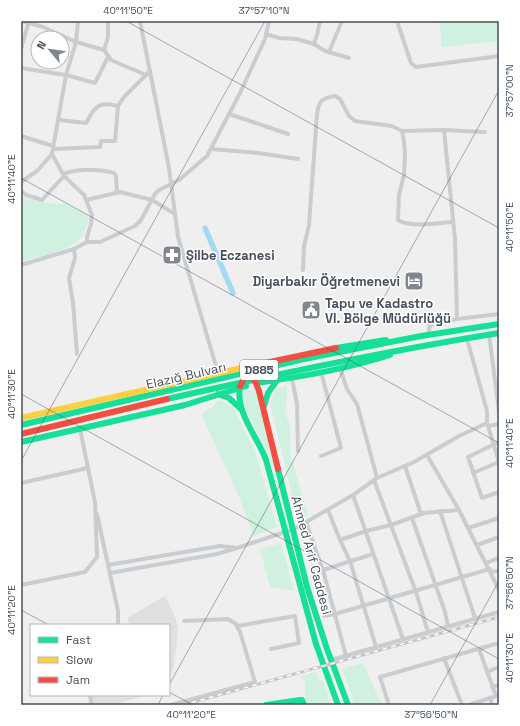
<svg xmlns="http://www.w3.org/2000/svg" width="520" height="726" font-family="'Space Grotesk',sans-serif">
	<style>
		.education { fill: #e1e0e1 }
		.green { fill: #d1f1e0 }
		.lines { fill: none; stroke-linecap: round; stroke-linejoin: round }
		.canal { stroke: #a3d9f2; stroke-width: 5.5 }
		.street { stroke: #cacdd0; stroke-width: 4 }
		.fast { stroke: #16e098; stroke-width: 6 }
		.slow { stroke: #ffcf43; stroke-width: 6 }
		.jam { stroke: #f24e42; stroke-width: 6 }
		.rail-casing { stroke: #c4c6c9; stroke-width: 3 }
		.rail { stroke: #fff; stroke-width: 1.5; stroke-dasharray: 4.5; stroke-linecap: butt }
		.ticks { fill: none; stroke: #454f5d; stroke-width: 1; stroke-opacity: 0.45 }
		.labels { text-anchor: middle; stroke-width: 3; stroke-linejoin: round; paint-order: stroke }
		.shield { fill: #fff; stroke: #7d848e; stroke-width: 1 }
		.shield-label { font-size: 12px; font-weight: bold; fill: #454f5d }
		.poi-label { font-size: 13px; font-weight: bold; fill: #454f5d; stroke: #fff; text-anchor: start }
		.street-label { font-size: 13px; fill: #454f5d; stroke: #fff }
		.neatline { fill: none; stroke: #454f5d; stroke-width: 1.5 }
		.ticks-label { font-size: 10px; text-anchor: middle; fill: #454f5d }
	</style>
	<rect width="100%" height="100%" fill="#f0efef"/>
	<g class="education">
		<polygon points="165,596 175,617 178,627 177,643 174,664 169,683 169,625 130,625 127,618"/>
		<polygon points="92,695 152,695 132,699 114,705 95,705"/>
	</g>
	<g class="green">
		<polygon points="439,21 499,21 499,41 442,47"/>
		<path d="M24,198L46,203L67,204L89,217C87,222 86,229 83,235C76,250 37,257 21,261V199Z"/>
		<polygon points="287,386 287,401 285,412 290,426 290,453 308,516 298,520 270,403 275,390"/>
		<polygon points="255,389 258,397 290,524 288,525 270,457 242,401 242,392"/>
		<polygon points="218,400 233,407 256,454 277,527 254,536 237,492 201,414 211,408"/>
		<polygon points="281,543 294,591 270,587 260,549"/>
		<polygon points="363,663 382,705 355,705 342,669"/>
		<polygon points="316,672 319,681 323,681 331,705 305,705 305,684 301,676"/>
	</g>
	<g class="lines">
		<polyline class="canal" points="205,228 233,293"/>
		<g class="street">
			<polyline points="23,21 43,27 76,42 104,50"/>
			<polyline points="108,21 108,37 104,50 111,60 146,75"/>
			<polyline points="140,21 169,168 178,237 218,373"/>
			<polyline points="397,21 411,63 416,67 499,56"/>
			<polyline points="266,34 279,38 296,39 314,44 325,51 349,58"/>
			<polyline points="314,44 317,35 320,21"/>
			<polyline points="21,49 29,21"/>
			<polyline points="329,52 342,21"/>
			<polyline points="21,68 66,75 95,83 108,57"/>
			<polyline points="229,114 288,134"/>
			<path d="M59,120L86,123C95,106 99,101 118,106"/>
			<polyline points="444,130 455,239 457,319"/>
			<polyline points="21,136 53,146"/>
			<polyline points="53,149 100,147 101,141 115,141 118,106 124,97 150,71"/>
			<polyline points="211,149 258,153 298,159"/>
			<polyline points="52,154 64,176 84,195 92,215 91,224 87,237 87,242 100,242 135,226 141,220 155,194 159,190 179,180 207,156 240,93 265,39 269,21"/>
			<path d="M63,174C80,168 97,169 114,173L116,176L117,193"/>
			<polyline points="21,182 37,171 52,154 66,75 76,42 78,21"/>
			<polyline points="21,191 26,195 42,200 64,176"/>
			<polyline points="86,200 120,192 152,200 175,214"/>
			<path d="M453,222C439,223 411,228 398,220L399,195L404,175L405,155L404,141L402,131L444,130L485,132"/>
			<polyline points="74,249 75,258 69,278 73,303 77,354"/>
			<polyline points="21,265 74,249 87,242"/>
			<path d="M303,270L304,246L309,225L317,114C319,101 321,98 335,96L340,99L349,116L355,121L392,126L402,131"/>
			<polyline points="489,334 499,411"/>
			<polyline points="428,335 430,325 457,319 499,314"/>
			<polyline points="467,339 487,411 487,423 499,462 473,473"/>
			<polyline points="340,368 347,389 357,404 377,478"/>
			<polyline points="321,372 341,448 321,456"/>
			<polyline points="292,379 297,404 298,451"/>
			<polyline points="488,426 499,424"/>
			<polyline points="499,442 468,457 482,498 499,492"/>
			<polyline points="427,455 459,510"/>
			<polyline points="405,466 421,514"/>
			<polyline points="374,480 416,592 428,632"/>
			<polyline points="21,483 88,468"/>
			<polyline points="353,495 403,639"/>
			<polyline points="328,510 340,540"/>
			<polyline points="440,511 475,618"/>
			<polyline points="97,514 118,611 118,625"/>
			<polyline points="412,518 445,612 448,626"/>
			<polyline points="306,522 324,574 346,656"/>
			<polyline points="468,528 499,518"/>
			<polyline points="477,545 499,537"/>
			<polyline points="237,548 294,529 353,495 377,478 414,462 459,436 487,423"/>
			<polyline points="486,563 499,558"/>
			<polyline points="108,565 220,546 237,548 217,554 110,573"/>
			<polyline points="323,570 373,554"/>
			<polyline points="491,572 499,571"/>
			<polyline points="21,585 85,572 97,557 95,502 80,429"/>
			<polyline points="324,616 335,614 490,569"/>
			<polyline points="237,626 295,616 299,643 271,649"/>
			<polyline points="376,647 350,561 340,540 366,531 391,525 424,513 459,510 499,590"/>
			<polyline points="479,649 496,696"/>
			<polyline points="444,658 462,705"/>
			<polyline points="331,660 499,612"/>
			<polyline points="487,672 499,667"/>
			<polyline points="492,687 499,685"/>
			<polyline points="90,695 92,705"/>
			<polyline points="490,698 492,705"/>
			<polyline points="171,705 255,682 240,632 236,624 228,619 184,621"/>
			<polyline points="389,705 380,677 499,643"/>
			<polyline points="469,705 499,695"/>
		</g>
		<g class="fast">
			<polyline points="336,348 386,340"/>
			<path d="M256,383C302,377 346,369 390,355"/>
			<path d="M240,386C235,413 258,437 266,460L316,644L338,705"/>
			<polyline points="218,394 229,398 241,409"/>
			<path d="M167,399C277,374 387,351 499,333"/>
			<polyline points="264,406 268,393 278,379"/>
			<polyline points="21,425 304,359 421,336 499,324"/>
			<polyline points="21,442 185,405 246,386"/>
			<polyline points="278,469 307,587 327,649 348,705"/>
			<polyline points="266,705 300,700 302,700 304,705"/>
		</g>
		<polyline class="slow" points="21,418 246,367"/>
		<g class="jam">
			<polyline points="246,367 336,348"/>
			<polyline points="240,386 248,372 256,383 259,391 278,469"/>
			<polyline points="21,434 167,399"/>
		</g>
		<defs>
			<polyline id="rail" points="183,705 499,617"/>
		</defs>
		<use href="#rail" class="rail-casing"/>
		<use href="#rail" class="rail"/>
	</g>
	<path class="ticks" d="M126,21L499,228M21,178L499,443M21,394L499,659M21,461L265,21M21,610L49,625M169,685L499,90M169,692L193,705M158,705L163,695M430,705L499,581"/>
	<defs>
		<symbol id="pharmacy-square" viewBox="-11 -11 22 22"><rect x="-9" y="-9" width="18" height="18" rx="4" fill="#818790" stroke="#fff"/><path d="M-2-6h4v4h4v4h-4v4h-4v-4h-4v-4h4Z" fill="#fff"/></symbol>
		<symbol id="hotel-square" viewBox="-11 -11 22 22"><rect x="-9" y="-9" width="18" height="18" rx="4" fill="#818790" stroke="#fff"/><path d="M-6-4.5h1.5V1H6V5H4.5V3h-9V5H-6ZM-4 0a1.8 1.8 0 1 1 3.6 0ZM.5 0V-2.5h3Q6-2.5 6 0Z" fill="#fff"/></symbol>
		<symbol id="civic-square" viewBox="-11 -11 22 22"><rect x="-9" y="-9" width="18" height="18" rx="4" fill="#818790" stroke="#fff"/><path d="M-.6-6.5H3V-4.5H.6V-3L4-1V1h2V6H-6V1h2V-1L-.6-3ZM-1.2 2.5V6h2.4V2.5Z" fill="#fff"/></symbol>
	</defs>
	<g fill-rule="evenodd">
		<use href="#pharmacy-square" x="161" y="244" width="22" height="22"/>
		<use href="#hotel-square" x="403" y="270" width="22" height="22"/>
		<use href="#civic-square" x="300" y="299" width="22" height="22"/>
	</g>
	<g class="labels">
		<rect class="shield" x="240" y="360" width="38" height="20" rx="3"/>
		<g class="shield-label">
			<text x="259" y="374">D885</text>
		</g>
		<g class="poi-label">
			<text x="186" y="260">Şilbe Eczanesi</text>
			<text x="400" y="286" text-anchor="end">Diyarbakır Öğretmenevi</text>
			<text x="325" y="308">Tapu ve Kadastro<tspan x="325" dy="15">VI. Bölge Müdürlüğü</tspan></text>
		</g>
		<g class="street-label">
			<text transform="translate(186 375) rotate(-13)" y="5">Elazığ Bulvarı</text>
			<text transform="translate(312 555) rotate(75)" y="5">Ahmed Arif Caddesi</text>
		</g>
	</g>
	<rect width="520" height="726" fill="none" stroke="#ffffff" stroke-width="44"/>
	<rect x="30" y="624" width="140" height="72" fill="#ffffff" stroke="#b5b9be"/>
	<rect x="38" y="637" width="20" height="6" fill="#16e098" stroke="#b5b9be"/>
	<text x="66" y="644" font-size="12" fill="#454f5d">Fast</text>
	<rect x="38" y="657" width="20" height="6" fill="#ffcf43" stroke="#b5b9be"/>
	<text x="66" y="664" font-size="12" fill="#454f5d">Slow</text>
	<rect x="38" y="677" width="20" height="6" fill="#f24e42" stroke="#b5b9be"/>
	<text x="66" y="684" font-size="12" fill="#454f5d">Jam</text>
	<g transform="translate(50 50) rotate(299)"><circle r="19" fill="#ffffff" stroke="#b5b9be"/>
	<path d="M0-3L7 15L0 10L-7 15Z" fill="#818790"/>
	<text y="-6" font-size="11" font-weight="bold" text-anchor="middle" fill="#454f5d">N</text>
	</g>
	<rect x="22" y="22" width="476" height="682" class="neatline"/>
	<g class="ticks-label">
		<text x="128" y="14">40°11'50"E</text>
		<text x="264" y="14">37°57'10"N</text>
		<text transform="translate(509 91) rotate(-90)" y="4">37°57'00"N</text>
		<text transform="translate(11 179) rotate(-90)" y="4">40°11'40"E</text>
		<text transform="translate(509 227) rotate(-90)" y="4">40°11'50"E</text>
		<text transform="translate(11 394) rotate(-90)" y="4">40°11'30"E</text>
		<text transform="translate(509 443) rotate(-90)" y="4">40°11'40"E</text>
		<text transform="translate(509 583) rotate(-90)" y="4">37°56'50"N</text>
		<text transform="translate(11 610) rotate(-90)" y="4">40°11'20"E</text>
		<text transform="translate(509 658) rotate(-90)" y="4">40°11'30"E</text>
		<text x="191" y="718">40°11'20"E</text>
		<text x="431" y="718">37°56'50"N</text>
	</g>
</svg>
